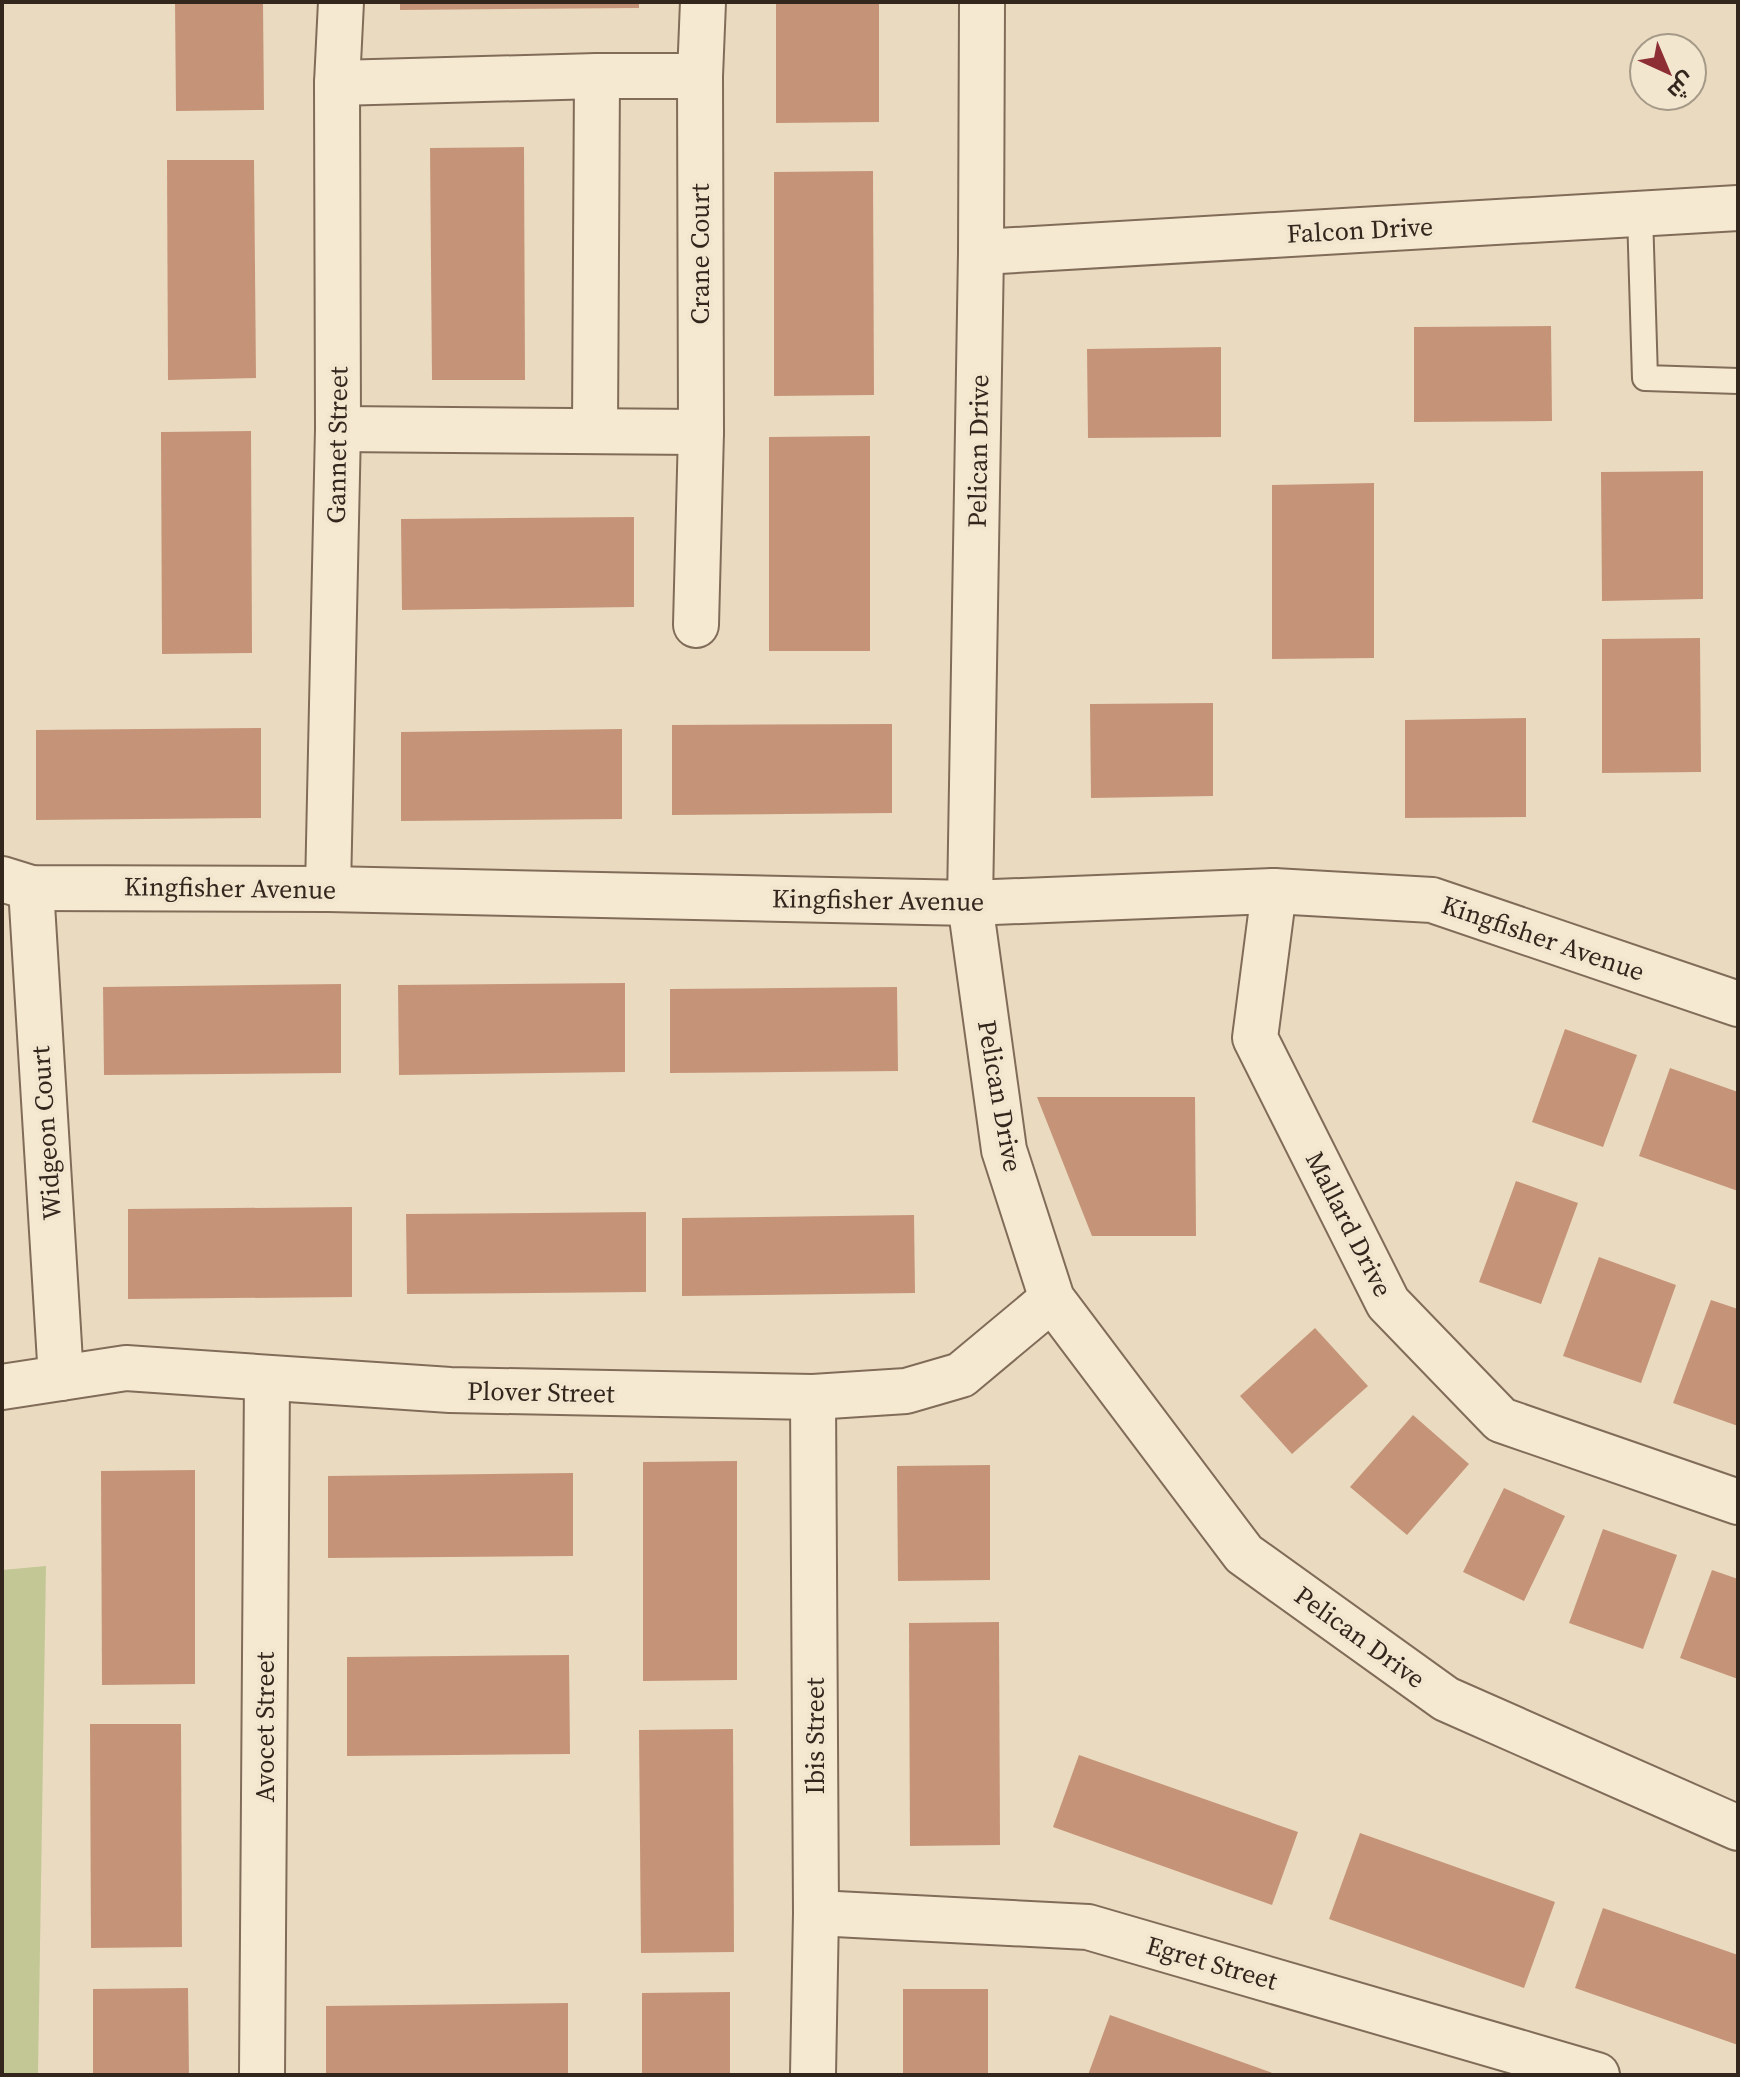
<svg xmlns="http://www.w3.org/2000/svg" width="1740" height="2077" font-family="'Source Serif 4',Cairo,serif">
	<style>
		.green { fill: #c3c795 }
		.building { fill: #c59478 }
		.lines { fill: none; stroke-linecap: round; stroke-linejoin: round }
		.lane-casing { stroke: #816c59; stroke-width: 28 }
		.street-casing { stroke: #816c59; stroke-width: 48 }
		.lane { stroke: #f6e9d2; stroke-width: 24 }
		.street { stroke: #f6e9d2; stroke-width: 44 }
		.labels { text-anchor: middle; stroke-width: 8; stroke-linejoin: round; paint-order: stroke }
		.street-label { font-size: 26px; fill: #32261d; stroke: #f2e6cf }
	</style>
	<rect width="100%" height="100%" fill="#eadbc0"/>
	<polygon class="green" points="46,1566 38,2075 2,2075 2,1570"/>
	<g class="building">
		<polygon points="175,2 263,2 264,110 176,111"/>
		<polygon points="400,2 639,2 639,8 400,10"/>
		<polygon points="776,2 879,2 879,122 776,123"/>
		<polygon points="524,147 525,380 432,380 430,148"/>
		<polygon points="167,160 254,160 256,378 168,380"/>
		<polygon points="873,171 874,395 774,396 774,172"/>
		<polygon points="1551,326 1552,421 1414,422 1414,327"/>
		<polygon points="1221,347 1221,437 1088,438 1087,349"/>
		<polygon points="251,431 252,653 162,654 161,432"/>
		<polygon points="870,436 870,651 769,651 769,437"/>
		<polygon points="1703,471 1703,599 1602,601 1601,472"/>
		<polygon points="1374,483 1374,658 1272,659 1272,485"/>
		<polygon points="634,517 634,607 402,610 401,519"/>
		<polygon points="1700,638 1701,772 1602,773 1602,639"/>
		<polygon points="1213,703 1213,796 1091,798 1090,704"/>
		<polygon points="1526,718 1526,817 1405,818 1405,720"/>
		<polygon points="892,724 892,813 672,815 672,725"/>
		<polygon points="261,728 261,818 36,820 36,730"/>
		<polygon points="622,729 622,819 401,821 401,732"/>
		<polygon points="625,983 625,1072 399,1075 398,985"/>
		<polygon points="341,984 341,1073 104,1075 103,987"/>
		<polygon points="897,987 898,1071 670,1073 670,989"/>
		<polygon points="1565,1029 1637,1055 1603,1147 1532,1122"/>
		<polygon points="1670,1068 1738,1092 1738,1191 1639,1156"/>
		<polygon points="1037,1097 1195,1097 1196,1236 1092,1236"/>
		<polygon points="1516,1181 1578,1203 1541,1304 1479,1282"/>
		<polygon points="352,1207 352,1297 128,1299 128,1209"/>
		<polygon points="646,1212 646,1292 407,1294 406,1214"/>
		<polygon points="914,1215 915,1293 682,1296 682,1218"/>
		<polygon points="1599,1257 1676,1285 1641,1383 1563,1356"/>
		<polygon points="1711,1300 1738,1309 1738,1426 1673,1403"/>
		<polygon points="1315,1328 1368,1386 1292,1454 1240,1396"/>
		<polygon points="1413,1415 1469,1464 1407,1535 1350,1487"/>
		<polygon points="737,1461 737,1680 643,1681 643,1462"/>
		<polygon points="990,1465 990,1580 898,1581 897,1466"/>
		<polygon points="195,1470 195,1684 102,1685 101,1471"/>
		<polygon points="573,1473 573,1556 328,1558 328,1476"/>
		<polygon points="1504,1488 1565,1516 1524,1601 1463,1572"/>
		<polygon points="1603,1529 1677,1555 1643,1649 1569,1623"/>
		<polygon points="1712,1570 1738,1579 1738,1679 1680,1658"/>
		<polygon points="999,1622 1000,1845 910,1846 909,1623"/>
		<polygon points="569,1655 570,1754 347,1756 347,1657"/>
		<polygon points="90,1724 181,1724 182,1947 91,1948"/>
		<polygon points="733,1729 734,1952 641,1953 639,1730"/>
		<polygon points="1079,1755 1298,1832 1272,1905 1053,1827"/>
		<polygon points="1360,1833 1555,1902 1524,1988 1329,1919"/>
		<polygon points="1603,1908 1738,1955 1738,2045 1575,1988"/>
		<polygon points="188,1988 189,2075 93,2075 93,1989"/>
		<rect x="903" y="1989" width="85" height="86"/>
		<polygon points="730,1992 730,2075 642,2075 642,1993"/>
		<polygon points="568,2003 568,2075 326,2075 326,2006"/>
		<polygon points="1110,2015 1278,2075 1088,2075"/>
	</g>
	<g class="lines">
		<defs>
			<polyline id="lane" points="1640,214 1645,378 1738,381"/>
			<g id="street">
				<polyline points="982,2 981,252 970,903 1004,1150 1052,1299 1244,1554 1446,1699 1738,1828"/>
				<polyline points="337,83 597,76 700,76"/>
				<polyline points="981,252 1738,208"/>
				<polyline points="338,429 701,432"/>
				<polyline points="595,429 597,76"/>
				<polyline points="696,625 701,432 700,76 703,2"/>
				<polyline points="2,879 31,888 328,889 970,903 1274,891 1432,900 1738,1004"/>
				<polyline points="31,888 61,1378"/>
				<polyline points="328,889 338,429 337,83 341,2"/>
				<polyline points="1274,891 1255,1038 1388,1303 1501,1420 1738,1502"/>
				<polyline points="2,1387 126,1368 450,1390 813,1397 906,1391 961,1375 1052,1299"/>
				<polyline points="816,1913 1088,1927 1597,2075"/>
				<polyline points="262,2075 267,1379"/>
				<polyline points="813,2075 816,1913 813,1397"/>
			</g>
		</defs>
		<use href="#lane" class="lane-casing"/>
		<use href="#street" class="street-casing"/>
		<use href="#lane" class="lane"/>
		<use href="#street" class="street"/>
	</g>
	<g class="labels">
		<g class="street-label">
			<text transform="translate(1360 230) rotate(-3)" y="9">Falcon Drive</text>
			<text transform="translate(700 254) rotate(-90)" y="9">Crane Court</text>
			<text transform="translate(337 445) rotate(-89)" y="9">Gannet Street</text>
			<text transform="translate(978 451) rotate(-89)" y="9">Pelican Drive</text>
			<text transform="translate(230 888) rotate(1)" y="9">Kingfisher Avenue</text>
			<text transform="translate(878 900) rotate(1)" y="9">Kingfisher Avenue</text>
			<text transform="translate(1543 938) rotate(19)" y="9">Kingfisher Avenue</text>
			<text transform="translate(1000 1096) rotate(80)" y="9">Pelican Drive</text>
			<text transform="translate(46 1133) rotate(-94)" y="9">Widgeon Court</text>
			<text transform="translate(1349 1224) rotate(63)" y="9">Mallard Drive</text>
			<text transform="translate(541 1392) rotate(1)" y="9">Plover Street</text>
			<text transform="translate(1360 1637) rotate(36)" y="9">Pelican Drive</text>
			<text transform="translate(265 1727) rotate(-90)" y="9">Avocet Street</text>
			<text transform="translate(815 1736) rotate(-90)" y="9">Ibis Street</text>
			<text transform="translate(1212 1963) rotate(16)" y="9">Egret Street</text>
		</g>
	</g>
	<rect width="1740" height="2077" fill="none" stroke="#32261d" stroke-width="8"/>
	<g transform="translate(1668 72) rotate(136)"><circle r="38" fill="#f2e6cf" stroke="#a59988" stroke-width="2"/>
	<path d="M0-6L14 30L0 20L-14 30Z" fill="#8c2e34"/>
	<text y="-12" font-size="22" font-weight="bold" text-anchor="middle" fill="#32261d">ش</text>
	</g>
</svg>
